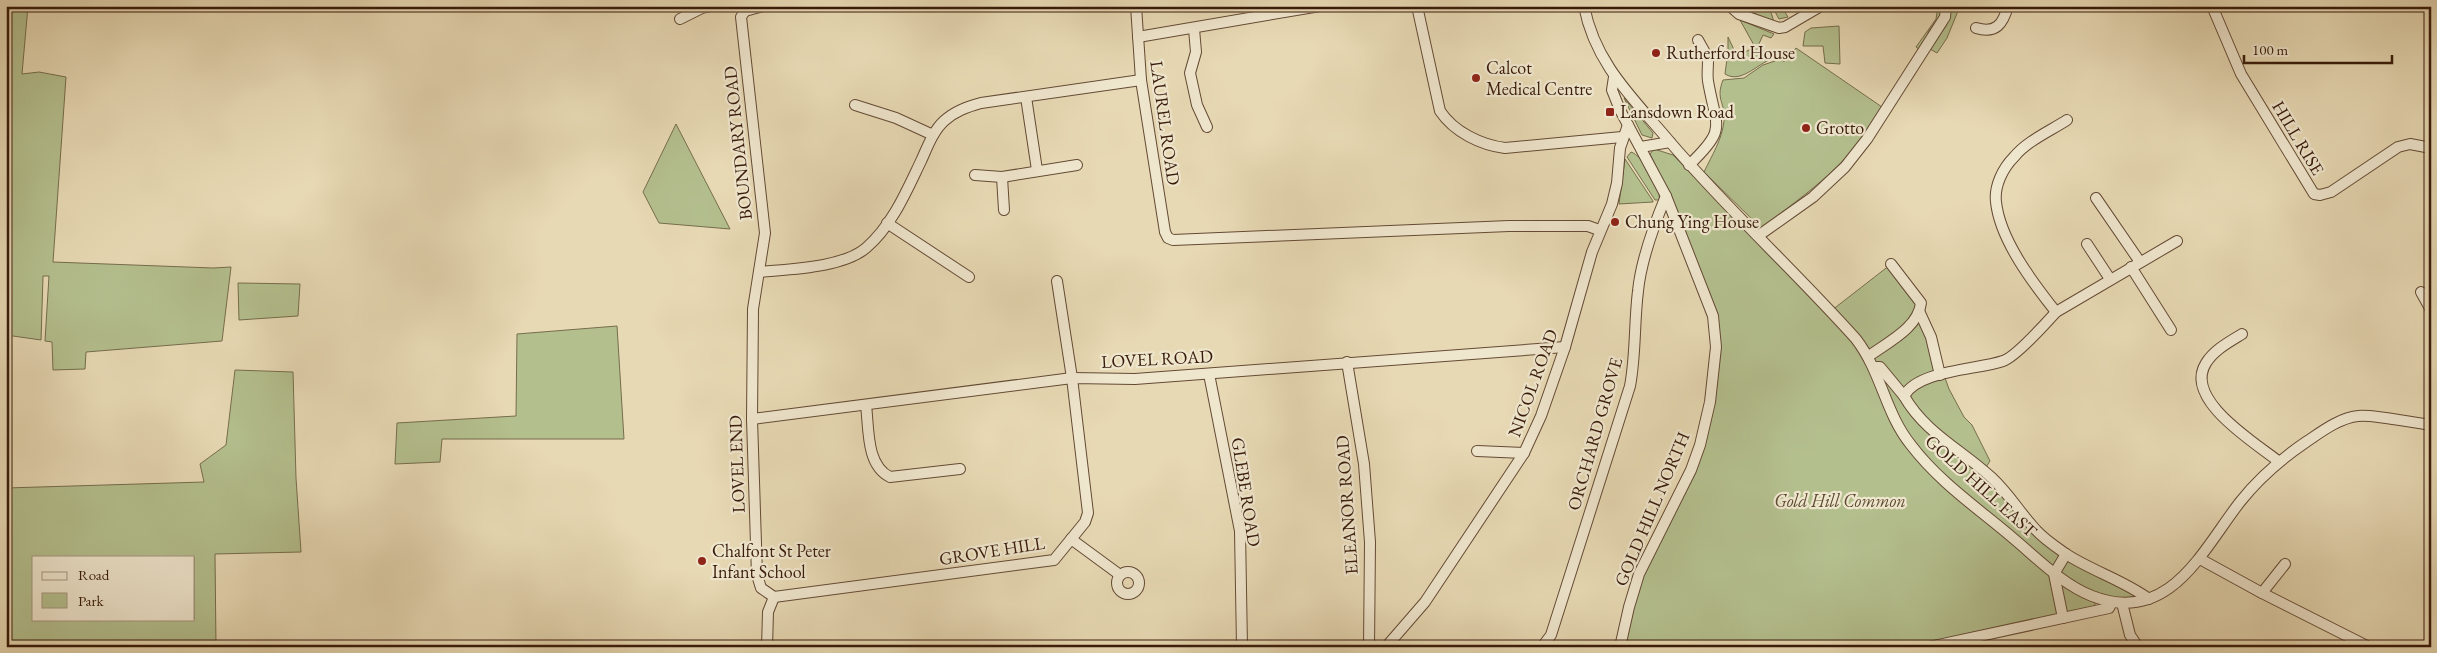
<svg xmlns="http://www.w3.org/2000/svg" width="2437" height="653" font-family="'EB Garamond',serif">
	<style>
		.green { fill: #b4bf8e; stroke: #766d4c; fill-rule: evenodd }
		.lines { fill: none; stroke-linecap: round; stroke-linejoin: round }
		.minor-casing { stroke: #644a34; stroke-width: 12 }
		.minor { stroke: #efe6ce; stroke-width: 10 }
		.poi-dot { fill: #8f2418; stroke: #efe6ce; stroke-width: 2 }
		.labels { text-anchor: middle; stroke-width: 4.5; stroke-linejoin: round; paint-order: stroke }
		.poi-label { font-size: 18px; fill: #381b0a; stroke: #efe6ce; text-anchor: start }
		.street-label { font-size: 18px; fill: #381b0a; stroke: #efe6ce }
		.park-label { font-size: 18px; font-style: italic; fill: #5d4c32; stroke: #efe6ce }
	</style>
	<rect width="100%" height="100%" fill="#e7d9b4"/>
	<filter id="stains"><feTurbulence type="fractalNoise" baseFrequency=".004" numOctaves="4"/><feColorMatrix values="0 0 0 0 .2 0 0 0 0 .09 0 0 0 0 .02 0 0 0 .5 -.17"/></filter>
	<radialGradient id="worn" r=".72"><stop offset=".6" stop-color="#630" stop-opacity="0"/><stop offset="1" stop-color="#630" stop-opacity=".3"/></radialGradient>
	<g class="green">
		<polygon points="6,6 28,6 22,74 39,72 66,77 53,262 213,268 231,267 222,341 86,352 85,369 53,370 52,342 45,341 49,276 43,276 41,340 6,335"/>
		<polygon points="1738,6 1769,6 1774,22"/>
		<polygon points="1772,6 1781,6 1788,17 1779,19"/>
		<polygon points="1938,6 1942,6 1941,14 1928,32 1929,36 1920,50 1916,47 1936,19"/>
		<polygon points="1950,6 1960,6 1947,38 1937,53 1930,49 1946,26"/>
		<path d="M1740,20L1774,34L1771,38L1763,35L1757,48L1769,53L1772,59C1757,64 1741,84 1725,74L1728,51V37L1737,56L1755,47Z"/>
		<polygon points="1839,26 1840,64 1825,63 1823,46 1803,46 1805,32 1811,28"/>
		<path d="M1796,48L1882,107C1851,164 1811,190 1761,228L1704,172C1712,155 1722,140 1724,121C1726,103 1715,100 1723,80L1744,78L1763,65L1781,59L1784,62Z"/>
		<polygon points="1624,98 1653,133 1652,138 1642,135"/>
		<polygon points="676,124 730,229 659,223 643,192"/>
		<polygon points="1654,149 1673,155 1827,314 1890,265 1916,298 1949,389 1964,417 1972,425 1990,461 1983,472 2033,533 2136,596 2124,599 2103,596 2095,602 2095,607 1912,647 1624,647 1641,580 1686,489 1720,338 1716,314 1668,191 1650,154"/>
		<path d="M1631,152C1642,155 1662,187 1659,200H1655L1627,157Z"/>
		<polygon points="1625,159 1653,201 1653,202 1619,204"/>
		<polygon points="238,283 300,284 298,316 239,320"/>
		<polygon points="617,326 624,439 442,439 440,462 395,464 397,423 516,416 517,334"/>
		<path d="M235,370L293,372L296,478L301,552L215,554L216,647H6V488L204,482L200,464L226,445ZM34,557H194V619H34Z"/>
	</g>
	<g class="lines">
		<defs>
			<g id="minor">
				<polyline points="1136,6 1141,80 1165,232 1168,238 1173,240 1509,226 1588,226 1599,230"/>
				<path d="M1417,6L1440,111C1454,132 1481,145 1505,148L1622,137"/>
				<path d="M1584,6C1595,64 1634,99 1670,142C1729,211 1796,272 1856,339C1882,373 1885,413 1911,445C1939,482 1979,509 2014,539C2038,559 2062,584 2092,596C2169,626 2202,551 2240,502C2259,478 2281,459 2306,442C2321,432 2339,418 2358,416C2373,414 2413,423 2431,425"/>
				<polyline points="1730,6 1739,14 1779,28 1785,27 1821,6"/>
				<polyline points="2212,6 2241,74 2314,194 2320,195 2331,192 2398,147 2410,144 2431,148"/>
				<polyline points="745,11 741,17 765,233 753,309 752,419 757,575 761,588 774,597 768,612 767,647"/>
				<polyline points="745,11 763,6"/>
				<polyline points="680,19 702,8 711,6"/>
				<path d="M1976,28C1996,34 2003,24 2008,6"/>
				<polyline points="1194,29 1196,52 1190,73 1197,105 1207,127"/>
				<polyline points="1138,37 1320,6"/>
				<polyline points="1614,77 1612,90 1620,110 1666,196 1713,316 1716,347 1710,402 1700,445 1691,470 1639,574 1629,607 1620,647"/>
				<polyline points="1026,97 1037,170"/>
				<polyline points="855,105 896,118 933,135"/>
				<polyline points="1641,147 1670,142"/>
				<path d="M1689,165C1728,128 1716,128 1708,81C1707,75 1708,68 1708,61C1707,54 1701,46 1698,40"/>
				<polyline points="975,175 1002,177 1077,165"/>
				<polyline points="1002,177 1004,210"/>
				<polyline points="2096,198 2140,262"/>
				<polyline points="887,223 969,277"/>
				<polyline points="1758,236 1813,197 1845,167 1867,139 1945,17 1946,6"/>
				<polyline points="2087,244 2110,279"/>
				<polyline points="2131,267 2171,330"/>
				<path d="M759,272C790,269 842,268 866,248C892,226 907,190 921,161C927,148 933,131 944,121C955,111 967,107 981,103L1141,80"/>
				<polyline points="2421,292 2431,310"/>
				<path d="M2056,312C2033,283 2000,240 1996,202C1994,186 2003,168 2014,157C2027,141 2050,131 2067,120"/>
				<polyline points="1920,313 1931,337 1940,375"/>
				<path d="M2242,334C2229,342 2214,350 2206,363C2183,399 2254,442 2278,461"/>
				<path d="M1869,356C1888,342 1918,328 1921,303L1891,264"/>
				<polyline points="1347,362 1364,464 1370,542 1369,647"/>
				<path d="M1874,367H1880L1904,396C1918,370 1977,370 2003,361C2016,357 2046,323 2056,312L2177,241"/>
				<polyline points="1209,374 1240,531 1242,647"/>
				<path d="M1904,396C1925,433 1962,450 1992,478C2010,495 2020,513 2036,530C2044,539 2056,547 2066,554C2092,571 2123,580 2149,599"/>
				<path d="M866,405C869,429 866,465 890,477L960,469"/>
				<polyline points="752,419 1072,378 1135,379 1565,347"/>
				<polyline points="1477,451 1524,453"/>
				<polyline points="1071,539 1120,575"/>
				<polyline points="2200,559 2262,593 2369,647"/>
				<circle cx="1128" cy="583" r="11"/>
				<polyline points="2262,593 2285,564"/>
				<polyline points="774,597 1054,560 1085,522 1088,513 1072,378 1057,281"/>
				<polyline points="2122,603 2130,635 2138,647"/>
				<polyline points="2063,618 2054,574 2066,554"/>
				<polyline points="1386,647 1425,602 1524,453 1541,416 1565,347 1592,252 1612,204 1617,183 1620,148 1628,125"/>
				<path d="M1542,647L1551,635L1630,386C1636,354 1634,323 1638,291C1641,260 1654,225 1666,196"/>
				<polyline points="1929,647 2109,608 2112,602"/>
			</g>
		</defs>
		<use href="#minor" class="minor-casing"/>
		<use href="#minor" class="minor"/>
	</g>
	<g class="poi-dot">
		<circle cx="1656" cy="53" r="5"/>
		<circle cx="1476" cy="78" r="5"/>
		<rect x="1605" y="107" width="10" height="10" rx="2.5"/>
		<circle cx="1806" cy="128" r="5"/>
		<circle cx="1615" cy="222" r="5"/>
		<circle cx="702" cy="561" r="5"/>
	</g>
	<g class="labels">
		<g class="poi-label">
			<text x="1666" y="59">Rutherford House</text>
			<text x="1486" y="74">Calcot<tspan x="1486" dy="21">Medical Centre</tspan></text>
			<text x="1620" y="118">Lansdown Road</text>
			<text x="1816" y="134">Grotto</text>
			<text x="1625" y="228">Chung Ying House</text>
			<text x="712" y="557">Chalfont St Peter<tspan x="712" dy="21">Infant School</tspan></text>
		</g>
		<g class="street-label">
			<text transform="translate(1165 123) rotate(82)" y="6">LAUREL ROAD</text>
			<text transform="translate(2298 138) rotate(59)" y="6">HILL RISE</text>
			<text transform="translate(738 143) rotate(-96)" y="6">BOUNDARY ROAD</text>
			<text transform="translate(1157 359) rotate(-3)" y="6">LOVEL ROAD</text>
			<text transform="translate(1533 383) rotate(-70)" y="6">NICOL ROAD</text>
			<text transform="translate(1595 434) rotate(-74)" y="6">ORCHARD GROVE</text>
			<text transform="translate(737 464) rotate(-92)" y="6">LOVEL END</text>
			<text transform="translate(1981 486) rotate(42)" y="6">GOLD HILL EAST</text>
			<text transform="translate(1246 492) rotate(81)" y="6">GLEBE ROAD</text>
			<text transform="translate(1347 505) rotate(-94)" y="6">ELEANOR ROAD</text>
			<text transform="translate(1652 509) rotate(-67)" y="6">GOLD HILL NORTH</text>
			<text transform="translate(992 551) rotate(-9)" y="6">GROVE HILL</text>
		</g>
		<g class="park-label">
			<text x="1840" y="507">Gold Hill Common</text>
		</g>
	</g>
	<rect width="2437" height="653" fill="none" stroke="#e7d9b4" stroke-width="25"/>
	<rect x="8" y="8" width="2422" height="638" fill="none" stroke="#381b0a" stroke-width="2.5"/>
	<rect x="12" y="12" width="2412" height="628" fill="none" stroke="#381b0a"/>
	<rect x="32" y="556" width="162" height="65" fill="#efe6ce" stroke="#a69580"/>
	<rect x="42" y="572" width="25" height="8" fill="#efe6ce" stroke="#a69580"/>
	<text x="78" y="580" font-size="15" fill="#381b0a">Road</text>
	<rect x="42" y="593" width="25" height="15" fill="#b4bf8e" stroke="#a69580"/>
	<text x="78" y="606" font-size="15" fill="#381b0a">Park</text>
	<path d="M2244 55v8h148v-8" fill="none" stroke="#381b0a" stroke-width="2.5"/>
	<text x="2252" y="55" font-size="15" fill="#381b0a" stroke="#efe6ce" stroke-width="4" paint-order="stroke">100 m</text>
	<rect width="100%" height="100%" filter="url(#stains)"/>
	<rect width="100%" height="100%" fill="url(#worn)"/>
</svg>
